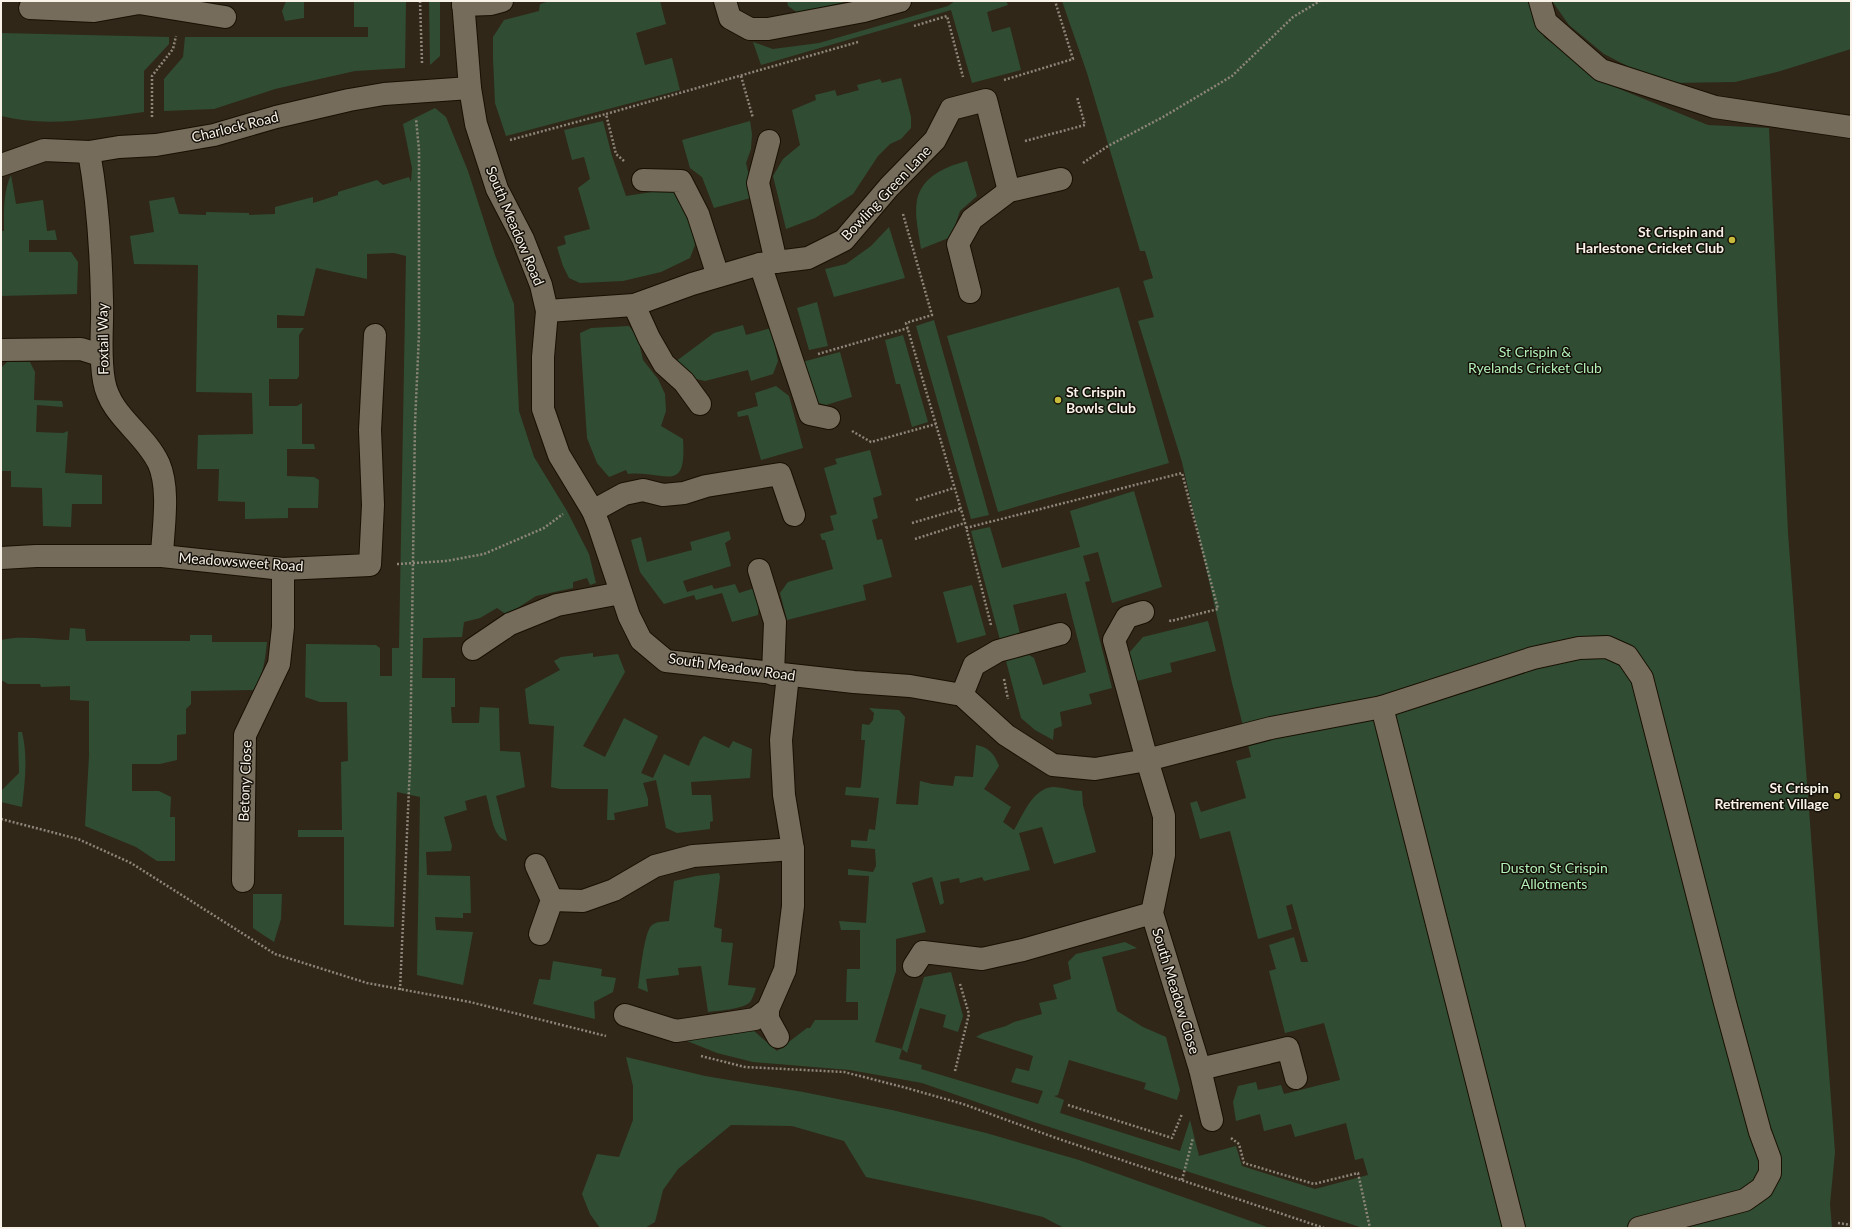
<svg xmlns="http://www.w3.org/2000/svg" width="1852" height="1229" font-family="Lato,sans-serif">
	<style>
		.green { fill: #304d33 }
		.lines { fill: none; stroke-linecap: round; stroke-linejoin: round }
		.minor-casing { stroke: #181003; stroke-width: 24 }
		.path { stroke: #8e867a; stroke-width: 2.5; stroke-dasharray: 2 2; stroke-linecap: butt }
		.minor { stroke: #766c5b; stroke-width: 22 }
		.poi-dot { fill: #c7bb3b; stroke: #15110a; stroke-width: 1.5 }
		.labels { text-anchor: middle; stroke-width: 3; stroke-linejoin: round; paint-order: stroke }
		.street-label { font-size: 14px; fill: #f8f2e8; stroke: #15110a }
		.poi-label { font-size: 14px; font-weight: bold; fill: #f8f2e8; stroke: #15110a; text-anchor: end }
		.park-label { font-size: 14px; fill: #b2f0b7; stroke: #15110a }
	</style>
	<rect width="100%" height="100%" fill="#302718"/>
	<g class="green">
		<polygon points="286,1 304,1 304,18 285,21 282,11"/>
		<polygon points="354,1 406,1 405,68 355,71 275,89 214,109 164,111 164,79 183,57 185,37 368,37 368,27 354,27"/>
		<polygon points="429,1 440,1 440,56 430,65"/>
		<polygon points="550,1 660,1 666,24 636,33 645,65 672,58 680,90 506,136 495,103 493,58 493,37 504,20 539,11 540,4"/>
		<polygon points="787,1 849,1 798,13 788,6"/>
		<polygon points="955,1 1006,1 1008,5 987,12 992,32 1010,27 1021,70 972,83 951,10 761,65 753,42 773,49 819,43 948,6"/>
		<path d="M1062,1H1531L1544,37L1605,83L1708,125L1769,128L1788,533L1835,1152L1830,1204L1832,1228H1363L1034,1122L922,1083L850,1070L753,1062L717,1053L687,1041L688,1038L740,1031H754L777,1051L807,1028H810L815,1020H858V1002H846L847,969H860V930H841L839,921L866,923L869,876L848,875V869L873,872L876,866L875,849L851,847V840L867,841L869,829L875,830L879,798L845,795L846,787L860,788L861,786L865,740H861L862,724L869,725L873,720L874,713L869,708L899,710L905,717L896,804L918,805L920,781L932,784L953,786L955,776L973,777L976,745C989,747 995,755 999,766L984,789L1011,807L1003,822L1014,830C1023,815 1033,788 1053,787C1063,787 1072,791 1082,791L1083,805L1096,852L1054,864L1042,827L1019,833L1030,870L984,881L982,877L960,883L959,878L940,882L944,903L940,905L932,877L912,883L926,932L896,939V971L875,1042L902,1049L924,977L951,972L963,1016L958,1032L943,1027L946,1015L920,1008L907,1053L902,1049L899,1059L922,1065L921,1069L1038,1104L1043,1091L1011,1082L1016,1068L1029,1071L1033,1056L976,1037L983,1033L1006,1026L1014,1022L1042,1014L1039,1003L1057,999L1053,985L1071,979L1068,962L1076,954L1125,942L1137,948L1102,957L1117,1011L1143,1027L1166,1037L1180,1090L1177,1100L1144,1089L1146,1083L1069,1060L1058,1095L1054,1096L1064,1100L1060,1113L1180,1151L1190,1120L1199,1156L1236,1146L1242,1166L1315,1189L1368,1175L1363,1158L1355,1160L1346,1123L1295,1137L1291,1124L1264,1131L1260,1114L1236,1121L1233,1102L1238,1086L1256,1082L1258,1090L1281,1085L1284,1094L1340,1080L1324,1023L1285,1033L1269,971L1276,969L1269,945L1294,937L1301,962H1308L1292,904L1286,906L1292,929L1258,939L1230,831L1200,839L1190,803L1197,801L1201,812L1246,798L1236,761L1251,757L1232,683L1182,462L1138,321L1154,317L1143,281L1153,278L1145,251H1140L1087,73Z"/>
		<polygon points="1552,1 1851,1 1851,49 1777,72 1735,82 1671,83 1643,74 1604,54 1569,25"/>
		<path d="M1,33L169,37V44L144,71V112C98,118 47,128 1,116Z"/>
		<polygon points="901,78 911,117 911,128 901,139 890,144 878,156 853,194 815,218 786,229 773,176 783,159 800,145 792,110 816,100 815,95 835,90 837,96 859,90 857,85 880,79 882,83"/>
		<path d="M435,108L446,117L468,171L495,255L514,304L519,411L534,457L567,511L589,554L596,583L590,585L587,578L573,582V588L536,596L507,615L497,608L480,618L464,622L462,637L423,638L422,678H455V707H451L452,723H479L480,707L499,708L500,751L520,752L525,787L496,796L507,841C491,837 491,809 486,795L465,801L467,810L444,817L452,846L451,851L426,852L427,875L470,876L471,913H463V918L435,917L436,930L473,932L463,985L417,975L420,797L397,792L394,927L344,925V837H298V830H342L341,762L348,761L347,702H320L305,697L306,644L376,645L380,648V676H392V648H399L406,256L394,253L367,254V279L316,268L304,316L277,315V328H304L299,335V376L297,379H269V406H297L302,403V444H314L315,449H287V476L314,477L319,480L318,508H288V518L245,519V502L218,501L219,469H197L198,435L253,434L252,393L196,392L198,265L134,264L130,236L154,232L149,201L174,197L179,214L206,215V212L249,213V215L275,214V207L313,197V203L338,195V192L377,180L383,185L409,177L411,182L412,168L403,124Z"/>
		<polygon points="603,121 612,156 626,196 652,192 674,192 689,212 695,245 690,258 661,272 623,281 580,283 569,278 563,266 557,247 566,244 564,236 590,229 578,188 590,179 584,157 572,160 564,130"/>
		<polygon points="750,121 752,134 751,149 746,163 754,197 714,208 702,177 690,168 682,140"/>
		<path d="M967,161L977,196L960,211L951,237L921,249C919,234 914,215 917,200C922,176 947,166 967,161Z"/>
		<path d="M11,175L16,204L43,200L47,231L55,230L57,240H29V252H71L78,262L77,294L1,296V231H4C4,212 3,192 11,175Z"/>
		<polygon points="889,227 905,278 834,297 825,269 846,264 871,246"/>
		<polygon points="1119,287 1169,463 998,512 947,336"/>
		<polygon points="817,302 828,346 809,350 797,308"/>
		<polygon points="934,320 989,515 971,519 916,326"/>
		<polygon points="743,325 746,335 771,328 778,361 773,374 751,381 748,370 705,381 688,377 675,362 714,333"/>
		<path d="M629,326L638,338L643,360L658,379L665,394L666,411L661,426L683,439C687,496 665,470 628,474L626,470L609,477L597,463L587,438L580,333L591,328Z"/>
		<polygon points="903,335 928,422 912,427 900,384 896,384 885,340"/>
		<polygon points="840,352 852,397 826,405 811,401 802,362"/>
		<polygon points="7,362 30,362 35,372 34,400 62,401 63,407 37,405 36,432 63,433 68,431 65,473 102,475 102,504 72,504 71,527 43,526 42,488 11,487 11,471 1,471 1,368"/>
		<polygon points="776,386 789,396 803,448 761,460 748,415 738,417 737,412 758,406 755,393"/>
		<polygon points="870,450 882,495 873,498 878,518 872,520 877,540 882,539 892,577 863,585 866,600 787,620 780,593 788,582 833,569 825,540 822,540 820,534 834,530 830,516 837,514 824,468 837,464 835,459"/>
		<polygon points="1134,491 1162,587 1112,603 1098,552 1083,556 1090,581 1085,582 1112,688 1089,694 1092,704 1060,712 1062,726 1054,729 1053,740 1035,730 1021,718 1006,661 1029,655 1034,658 1043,685 1086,672 1066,593 1013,605 1020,634 1000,640 971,531 990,527 1002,568 1080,547 1070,511"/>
		<polygon points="729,531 731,539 725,543 731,566 683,581 687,592 712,585 714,589 735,584 739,593 755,588 759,599 758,615 732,622 722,593 696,600 694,595 664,604 640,572 631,540 641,537 647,562 692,550 690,542"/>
		<polygon points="972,585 986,635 957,643 943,592"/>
		<polygon points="1208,621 1216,651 1170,663 1172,672 1137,681 1129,653 1143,637"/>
		<path d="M70,628L85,629L86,641H190V635H212V642H267C265,659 264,676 253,690L191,691V704L186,709V734L177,735V760L160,764H132V791H159L171,797L170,817H175V861H157L136,847L85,826L89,756V701L70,700V686L41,687L40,684H8L1,680V640C23,635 46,640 69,640Z"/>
		<polygon points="593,653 593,657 618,654 625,672 583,746 605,757 624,718 658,736 641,773 653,778 664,754 689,766 700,740 704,736 729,748 733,741 752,749 750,778 691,782 692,795 711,795 713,821 710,822 710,829 677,833 666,828 656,780 643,783 648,799 648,806 614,813 615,820 607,820 608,789 560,789 551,787 554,726 529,724 525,689 560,670 554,661 561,657"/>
		<path d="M18,732H22C28,757 25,781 22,807L1,802V791L19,773Z"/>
		<path d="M719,873L720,877L714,927L722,929L721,942L733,943L728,985L756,988C754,993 753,999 749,1003C742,1009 717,1011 708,1012L701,966L678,968L679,975L646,979L648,992L638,988C640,975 644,934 651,926C656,921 663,922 669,921L674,881L696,876Z"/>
		<polygon points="253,894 282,894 281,919 274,942 253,928"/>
		<polygon points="553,961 602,969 601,976 616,978 613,992 594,1002 595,1019 533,1004 539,979 550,980"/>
		<polygon points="626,1057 705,1076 803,1092 892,1110 986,1133 1079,1160 1270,1228 1064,1228 1043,1217 974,1200 866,1177 844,1141 792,1126 731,1125 678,1169 663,1190 655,1222 645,1228 600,1228 590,1214 582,1194 597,1154 619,1157 633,1120 633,1086"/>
	</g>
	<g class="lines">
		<defs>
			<g id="minor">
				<polyline points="463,1 470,88 476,124 497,189 523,239 541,285 547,311 543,357 543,409 559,455 593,511 599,526 629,616 641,640 666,661 854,682 910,686 962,695 1006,735 1053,765 1095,769 1147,760 1271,728 1382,707 1533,658 1579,648 1607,647 1627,656 1642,678 1725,1003 1760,1132 1770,1159 1770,1173 1762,1188 1745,1200 1639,1228"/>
				<polyline points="725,1 730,18 750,29 768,29 864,11 900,1"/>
				<polyline points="1540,1 1546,22 1601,70 1715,107 1851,127"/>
				<polyline points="463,5 491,4 502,1"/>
				<polyline points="30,8 94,11 139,3 225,17"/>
				<polyline points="769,141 758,183 776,262"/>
				<path d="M89,152C98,202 101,250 102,300C103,327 99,354 104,381C110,416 145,433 159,464C170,490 163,528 162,556"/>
				<polyline points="1,165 44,150 89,152 119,147 156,145 214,135 276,117 349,100 384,94 470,88"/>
				<polyline points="643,180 681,181 698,214 718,276"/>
				<polyline points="760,264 810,414 829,418"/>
				<polyline points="970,292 958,244 972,219 1009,191 1061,179"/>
				<polyline points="634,305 649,338 664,364 684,382 700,404"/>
				<polyline points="547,311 634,305 692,284 760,264 808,258 844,240 889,187 935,140 951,109 986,100 1009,191"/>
				<polyline points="1,350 81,349 100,355"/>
				<polyline points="593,511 624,494 643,490 663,495 684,493 706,486 780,474 794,515"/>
				<polyline points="1,558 36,556 162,556 283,569 370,565 373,505 370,430 375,335"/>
				<polyline points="759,570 775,622 773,674"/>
				<polyline points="1143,612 1127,617 1114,640 1147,760 1164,816 1164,855 1152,913 1200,1069 1212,1120"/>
				<polyline points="473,649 510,624 557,605 621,593"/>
				<polyline points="962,695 974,665 998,651 1060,634"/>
				<polyline points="1382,707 1514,1228"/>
				<polyline points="536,865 552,900 540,934"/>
				<polyline points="243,881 245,735 279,664 283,627 283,569"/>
				<polyline points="552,900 583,901 614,890 655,866 693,856 793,849"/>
				<polyline points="914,966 923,952 982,959 1023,950 1152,913"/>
				<polyline points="768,1009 768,1019 778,1037"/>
				<polyline points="625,1015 676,1031 755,1019 768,1009 785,970 793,906 793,849 784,795 781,740 788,675"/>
				<polyline points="1200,1069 1288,1048 1296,1078"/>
			</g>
		</defs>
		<use href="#minor" class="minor-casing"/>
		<g class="path">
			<polyline points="420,1 422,63"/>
			<polyline points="914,26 947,16 963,77"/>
			<polyline points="741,76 753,118"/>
			<polyline points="1004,80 1073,59 1055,1"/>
			<polyline points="152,117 152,76 173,49 176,36"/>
			<polyline points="510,140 606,114"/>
			<polyline points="1025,141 1085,125 1077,97"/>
			<polyline points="624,161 616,154 606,114 858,42"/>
			<polyline points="1083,163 1108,146 1163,117 1232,76 1293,17 1320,1"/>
			<polyline points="903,214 932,315 906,323 965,523 991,625"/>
			<polyline points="818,354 908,328"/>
			<polyline points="852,431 871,442 936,424"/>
			<polyline points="916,500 954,488"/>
			<polyline points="912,523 960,509"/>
			<polyline points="966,528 1182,473 1218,609 1171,621 1168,620"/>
			<polyline points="915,539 965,523"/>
			<polyline points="397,564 446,561 484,554 544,528 563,514"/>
			<polyline points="1004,679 1008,699"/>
			<polyline points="1,819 78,839 131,863 275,954 367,983 470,1002 606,1036"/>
			<polyline points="400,990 410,766 415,423 419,334 419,150 416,119"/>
			<polyline points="701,1056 745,1067 844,1072 903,1087 963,1104 1056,1138 1324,1228"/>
			<polyline points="955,1071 969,1014 960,984"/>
			<polyline points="1068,1105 1172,1138 1182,1114"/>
			<polyline points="1231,1138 1239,1144 1244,1163 1314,1184 1358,1173 1370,1228"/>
			<polyline points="1182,1180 1193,1138"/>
			<polyline points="1838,1223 1851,1225"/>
		</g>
		<use href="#minor" class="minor"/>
	</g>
	<g class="poi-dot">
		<circle cx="1732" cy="240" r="4"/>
		<circle cx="1058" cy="400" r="4"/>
		<circle cx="1837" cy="796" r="4"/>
	</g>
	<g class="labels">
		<g class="street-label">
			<text transform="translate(235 127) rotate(-14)" y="5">Charlock Road</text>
			<text transform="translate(886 193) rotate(-47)" y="5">Bowling Green Lane</text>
			<text transform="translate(515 226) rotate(67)" y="5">South Meadow Road</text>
			<text transform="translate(103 339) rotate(-91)" y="5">Foxtail Way</text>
			<text transform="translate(241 562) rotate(4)" y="5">Meadowsweet Road</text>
			<text transform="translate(732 667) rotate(8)" y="5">South Meadow Road</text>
			<text transform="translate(245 781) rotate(-88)" y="5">Betony Close</text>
			<text transform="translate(1176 991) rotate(73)" y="5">South Meadow Close</text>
		</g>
		<g class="poi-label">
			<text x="1724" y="237">St Crispin and<tspan x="1724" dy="16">Harlestone Cricket Club</tspan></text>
			<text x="1066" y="397" text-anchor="start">St Crispin<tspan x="1066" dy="16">Bowls Club</tspan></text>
			<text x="1829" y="793">St Crispin<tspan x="1829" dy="16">Retirement Village</tspan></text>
		</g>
		<g class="park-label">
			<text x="1535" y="357">St Crispin &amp;<tspan x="1535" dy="16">Ryelands Cricket Club</tspan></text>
			<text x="1554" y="873">Duston St Crispin<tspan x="1554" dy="16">Allotments</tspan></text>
		</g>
	</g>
	<rect width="1852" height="1229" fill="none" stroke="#f8f2e8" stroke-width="4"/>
</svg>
